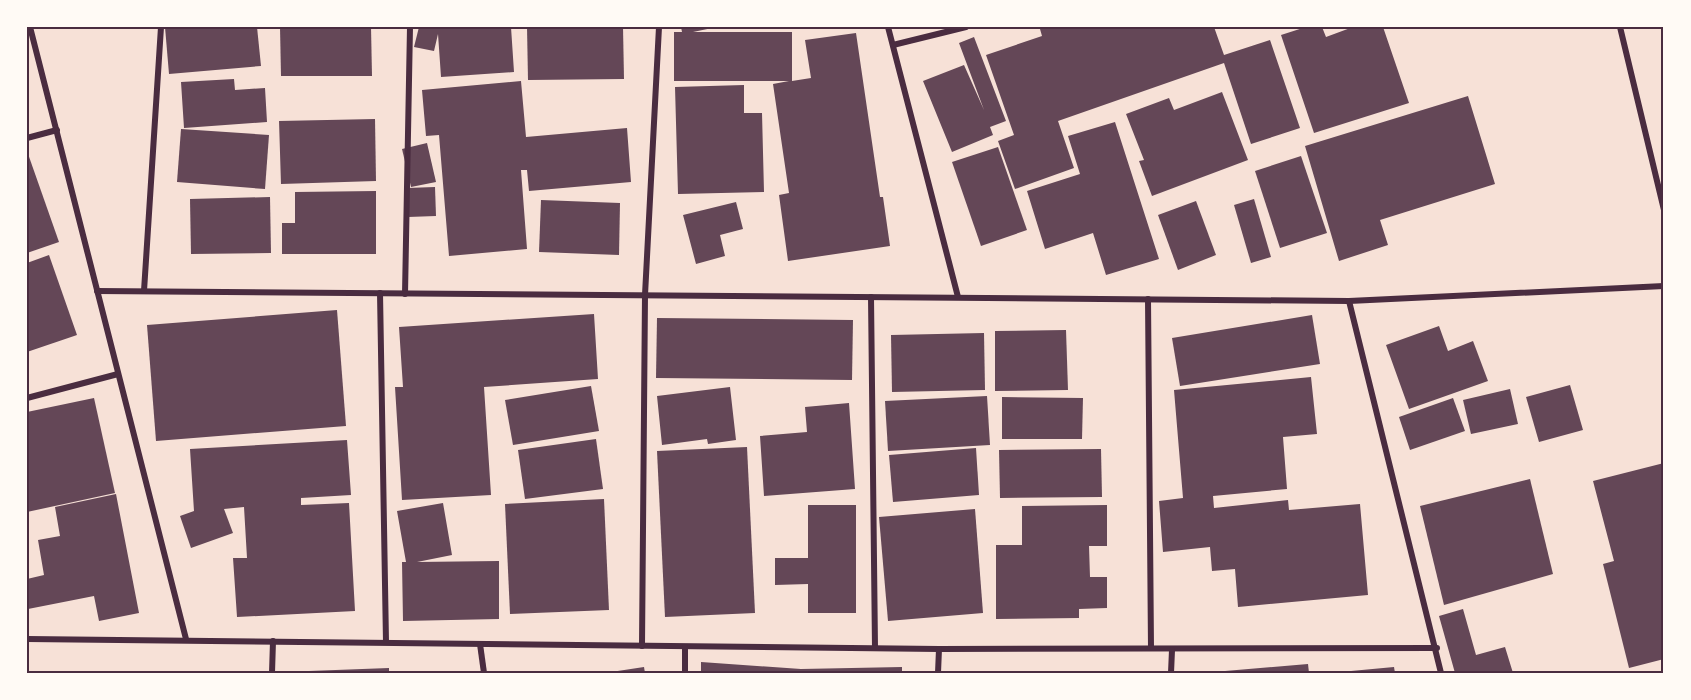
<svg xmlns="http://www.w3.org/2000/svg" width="1691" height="700" font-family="'Archivo Narrow',sans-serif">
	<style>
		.building { fill: #644757 }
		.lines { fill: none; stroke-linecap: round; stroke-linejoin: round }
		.minor { stroke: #4a2c40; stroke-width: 6 }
		.neatline { fill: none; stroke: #4a2c40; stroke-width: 2 }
	</style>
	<rect width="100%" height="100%" fill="#f7e1d7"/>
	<g class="building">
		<polygon points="165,27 257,27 261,66 169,74"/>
		<polygon points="280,27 371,27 372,76 281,76"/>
		<polygon points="419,27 511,27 514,72 441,77 438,34 434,51 414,47"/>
		<polygon points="527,27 623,27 624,79 528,80"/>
		<polygon points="681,27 717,27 693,32 792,32 792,81 811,78 805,40 856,33 880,197 883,197 890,246 788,261 779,195 789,193 773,84 789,81 674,81 674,32 682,32"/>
		<polygon points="1046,27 1214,27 1224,55 1270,40 1300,128 1251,144 1224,63 1058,121 1074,168 1015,189 998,141 1014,135 986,55 1042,36 1040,29"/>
		<polygon points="1306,27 1322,27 1326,37 1353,27 1383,27 1409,103 1314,133 1281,35"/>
		<polygon points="974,37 1006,121 990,127 993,135 952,152 923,81 964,65 984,110 959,43"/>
		<polygon points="234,79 235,90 265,88 267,122 184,128 181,82"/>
		<polygon points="521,81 526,137 627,128 631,182 529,191 527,170 521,170 527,249 449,256 439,135 426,136 422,90"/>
		<polygon points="744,85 744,113 762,113 764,192 678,194 675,87"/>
		<polygon points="1222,92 1248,160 1152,196 1139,161 1144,160 1126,114 1169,98 1174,110"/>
		<polygon points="1468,96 1495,184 1380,220 1388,245 1339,261 1305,146"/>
		<polygon points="375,119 376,181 281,184 279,121"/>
		<polygon points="1115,122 1159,259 1106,275 1093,233 1045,249 1027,191 1080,174 1068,136"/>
		<polygon points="181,129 269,135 265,189 177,182"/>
		<polygon points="427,143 436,182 411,187 402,149"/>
		<polygon points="998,147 1027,230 981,246 952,162"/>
		<polygon points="27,151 59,242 27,253"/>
		<polygon points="1301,156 1327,233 1280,248 1255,171"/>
		<polygon points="435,187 436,216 408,217 407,188"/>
		<polygon points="376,191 376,254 282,254 282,223 295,223 295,192"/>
		<polygon points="270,197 271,253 191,254 190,199"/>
		<polygon points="1254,199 1271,257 1251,263 1234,205"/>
		<polygon points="541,200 620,203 619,255 539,252"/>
		<polygon points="1196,201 1216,255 1178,270 1158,215"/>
		<polygon points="736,202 743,229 720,235 725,256 696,264 683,215"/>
		<polygon points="49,255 77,335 27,352 27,263"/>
		<polygon points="337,310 346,426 156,441 147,325"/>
		<polygon points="594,314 598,379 484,387 491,495 402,500 395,387 403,387 399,327"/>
		<polygon points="1312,315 1320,364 1180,386 1172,338"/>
		<polygon points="657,318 853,320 852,380 656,378"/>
		<polygon points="1439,326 1448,351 1473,341 1488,381 1409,409 1386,345"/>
		<polygon points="1066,330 1068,390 995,391 995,331"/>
		<polygon points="984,333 985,390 892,392 891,335"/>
		<polygon points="1311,377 1317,434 1283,437 1287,489 1213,496 1214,508 1288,500 1289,510 1360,504 1368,595 1238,607 1235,569 1212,571 1210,547 1163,552 1159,501 1183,498 1174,390"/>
		<polygon points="1570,385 1583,430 1539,442 1526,397"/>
		<polygon points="591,386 599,431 513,445 505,400"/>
		<polygon points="730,387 736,440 708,444 707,439 662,445 657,396"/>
		<polygon points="1510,389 1518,424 1471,434 1463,400"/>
		<polygon points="987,396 990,445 888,451 885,401"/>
		<polygon points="1002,397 1083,398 1082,439 1002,439"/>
		<polygon points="94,398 115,493 27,512 27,412"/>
		<polygon points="1453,398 1465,431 1410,450 1399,417"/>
		<polygon points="849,403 855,489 764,496 760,436 807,432 805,407"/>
		<polygon points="596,439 603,489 525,499 518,450"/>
		<polygon points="347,440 351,495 301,498 301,505 349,503 355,611 237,617 233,558 247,558 244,507 224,509 233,533 191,548 180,516 194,511 190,449"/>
		<polygon points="747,447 755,613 665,617 657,451"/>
		<polygon points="976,448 979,495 893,502 889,455"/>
		<polygon points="1101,449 1102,497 1000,498 999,450"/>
		<polygon points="1664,463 1664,659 1629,668 1603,564 1614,561 1593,481"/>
		<polygon points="1530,479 1553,574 1444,605 1420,506"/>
		<polygon points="116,494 139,613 99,621 94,596 28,609 27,579 44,575 38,540 60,536 55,507"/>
		<polygon points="604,499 609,610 510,614 505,504"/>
		<polygon points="443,503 452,555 417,562 499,561 499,619 403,621 402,562 406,562 397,511"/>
		<polygon points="808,505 856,505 856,613 808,613 808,584 775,585 775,558 808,558"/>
		<polygon points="1107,505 1107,546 1089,546 1090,577 1107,577 1107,608 1079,609 1079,618 996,619 996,545 1022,545 1022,506"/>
		<polygon points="975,509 983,613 888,621 879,517"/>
		<polygon points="1463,609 1476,655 1505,647 1513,673 1455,673 1439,616"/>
		<polygon points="701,662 801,669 902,667 902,673 701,673"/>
		<polygon points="1308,664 1309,673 1225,673 1225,671"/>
		<polygon points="644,667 645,673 611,673 611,672"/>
		<polygon points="1394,667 1395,673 1351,673 1351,671"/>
		<polygon points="389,668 389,673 309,673 309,671"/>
	</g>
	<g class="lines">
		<g class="minor">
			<polyline points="30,27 186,639"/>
			<polyline points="888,27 958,297"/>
			<polyline points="1620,27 1664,210"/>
			<polyline points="893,45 966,27"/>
			<polyline points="27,138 57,130"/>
			<polyline points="97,291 1349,301 1664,286"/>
			<polyline points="144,291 161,27"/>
			<polyline points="380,293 386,642"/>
			<polyline points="405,294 410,27"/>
			<polyline points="871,297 875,648"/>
			<polyline points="1148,299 1151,648"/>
			<polyline points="1349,301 1441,673"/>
			<polyline points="27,398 118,374"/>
			<polyline points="27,639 939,649 1437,648"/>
			<polyline points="480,644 484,673"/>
			<polyline points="642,646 645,295 659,27"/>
			<polyline points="272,673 273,641"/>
			<polyline points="685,673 685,647"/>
			<polyline points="938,673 939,649"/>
			<polyline points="1171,673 1172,650"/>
		</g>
	</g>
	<rect width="1691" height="700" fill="none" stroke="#fffaf5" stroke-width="57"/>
	<rect x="28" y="28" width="1634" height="644" class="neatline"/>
</svg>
